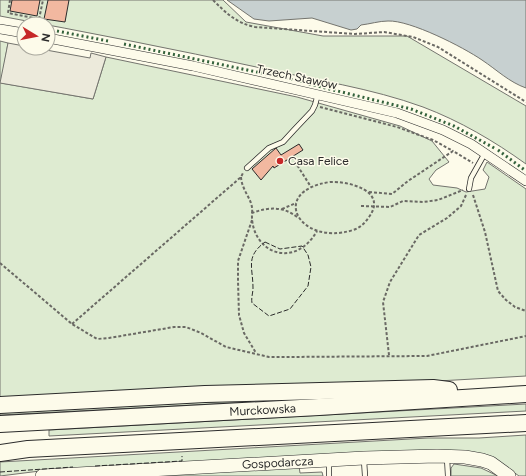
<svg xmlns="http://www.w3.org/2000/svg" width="526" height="476" font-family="Figtree,sans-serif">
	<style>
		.green { fill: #deebd1; stroke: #74746e }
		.parking { fill: #eceadb; stroke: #74746e }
		.water { fill: #c7d0d0; stroke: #74746e }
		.building { fill: #f2b8a0; stroke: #2b2b2b }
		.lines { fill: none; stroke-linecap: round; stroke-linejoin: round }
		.lane-casing { stroke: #2b2b2b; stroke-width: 6 }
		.street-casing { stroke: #2b2b2b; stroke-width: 10 }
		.secondary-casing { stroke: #2b2b2b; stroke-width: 14 }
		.highway-casing { stroke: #2b2b2b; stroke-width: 18 }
		.path { stroke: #6a6964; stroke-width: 2; stroke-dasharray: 3 2; stroke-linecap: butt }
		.lane { stroke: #fdfbea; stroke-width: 4.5 }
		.street { stroke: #fdfbea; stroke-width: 9 }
		.secondary { stroke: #fdfbea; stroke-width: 13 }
		.highway { stroke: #fdfbea; stroke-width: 16 }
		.hedge { stroke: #34623c; stroke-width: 3; stroke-dasharray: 2 3; stroke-linecap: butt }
		.fence { stroke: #2b2b2b; stroke-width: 1; stroke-dasharray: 5 2; stroke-linecap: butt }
		.poi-dot { fill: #c62828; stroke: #fdfbea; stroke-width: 1.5 }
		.labels { text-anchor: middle; stroke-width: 3; stroke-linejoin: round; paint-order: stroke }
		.street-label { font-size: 12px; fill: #2b2b2b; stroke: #fdfbea }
		.poi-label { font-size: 12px; fill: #2b2b2b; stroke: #fdfbea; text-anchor: start }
	</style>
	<rect width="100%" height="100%" fill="#fdfbea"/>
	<g class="green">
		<path d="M0,0H223L246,22L323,36H407L526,106V164C494,141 460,121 423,107C371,88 315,80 261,68C174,49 86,32 0,16Z"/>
		<polygon points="0,41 8,43 1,83 93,99 106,57 297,97 400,126 432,141 449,162 436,170 429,179 433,185 457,188 466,192 485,189 489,177 483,170 487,162 526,189 526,376 350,386 0,399"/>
		<polygon points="194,401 251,401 250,402 0,415 0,411"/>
		<polygon points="526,404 526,411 49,436 49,430"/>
		<polygon points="526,435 526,476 519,476 492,457 40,471 0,476 0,462 428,438 479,438"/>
		<polygon points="454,464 481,468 498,476 451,476 451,468"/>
		<polygon points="299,466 300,473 322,472 323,476 118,476"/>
	</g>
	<polygon class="parking" points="8,43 24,46 24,48 35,48 90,58 91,53 106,57 93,99 0,83"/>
	<path class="water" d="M227,0H526V88C509,82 497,70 482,60C463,47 410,20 388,21C379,21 370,24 361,25L357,29L351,30L312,18L269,21L254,19Z"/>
	<g class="building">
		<polygon points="12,0 40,0 37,16 10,11"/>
		<polygon points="48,0 69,0 65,22 44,19"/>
		<polygon points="299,144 303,150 274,168 273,166 261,180 252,169 276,148 281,155"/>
	</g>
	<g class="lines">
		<defs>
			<g id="lane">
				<polyline points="247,168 269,148 283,142 294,130 312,111 315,105 318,94"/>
				<polyline points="469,189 471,178 485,153"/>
				<polyline points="447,458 448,476"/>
				<polyline points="364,460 365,476"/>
				<polyline points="329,462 329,476"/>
			</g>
			<g id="street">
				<polyline points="0,29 24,33"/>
				<polyline points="48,38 193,66 397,113 443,130 471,144 526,181"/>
			</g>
			<g id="secondary">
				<path id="s1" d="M42,476L364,458L437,456L465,457L482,460L491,463L509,476"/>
			</g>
			<g id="highway">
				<polyline points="0,405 205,394 433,388 449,390"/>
				<path id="s2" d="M0,424L319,407L526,394"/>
				<polyline points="0,453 28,449 526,423"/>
			</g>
		</defs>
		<use href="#lane" class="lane-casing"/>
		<use href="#street" class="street-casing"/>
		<use href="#secondary" class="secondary-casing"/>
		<use href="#highway" class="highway-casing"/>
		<g class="path">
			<polyline points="10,0 8,13 39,19"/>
			<path d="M213,0C226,13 236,23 255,27L355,34L384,32L413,37L438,47L526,102"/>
			<polyline points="38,24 43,0"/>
			<polyline points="320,107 397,127 433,140 453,151"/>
			<polyline points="292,157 311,187"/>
			<path d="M241,177C242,192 254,200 252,213"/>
			<path d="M330,182C349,181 388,191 369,217C365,223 360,228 353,230C299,247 268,191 330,182Z"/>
			<polyline points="369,192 392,194 408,181 453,151 473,163"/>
			<polyline points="473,195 485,232 498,291 506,300 515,307 526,311"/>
			<polyline points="361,206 390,207 403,201 423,202 438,200 463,190"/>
			<polyline points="282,209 296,203"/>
			<path d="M297,217C283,206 268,207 252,213C250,252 294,271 317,231"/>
			<polyline points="252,220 238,261 238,281 239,315 244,333 256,353"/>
			<polyline points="0,263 72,324 97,339 109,338 174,327 186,327 201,333 226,347 269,357 286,357 427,356 526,336"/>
			<polyline points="72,324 241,177 243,173"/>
			<polyline points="389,355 383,302 390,282 419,235 447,218 461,206 466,195"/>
		</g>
		<use href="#lane" class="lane"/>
		<use href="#street" class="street"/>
		<use href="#secondary" class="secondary"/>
		<use href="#highway" class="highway"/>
		<g class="hedge">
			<polyline points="57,31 108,41"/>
			<polyline points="124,44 304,82"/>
			<polyline points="309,84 411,109 454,126 496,149"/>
			<polyline points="498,150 526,171"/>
		</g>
		<g class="fence">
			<path d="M265,242L280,249L302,246L308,255L311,267L308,286L290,309L269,316L252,303C251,298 253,293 253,288C253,267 245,257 265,242Z"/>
			<polyline points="95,466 182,461 182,456"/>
			<polyline points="0,472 73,467"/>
		</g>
	</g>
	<circle class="poi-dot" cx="280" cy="161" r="4"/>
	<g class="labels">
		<g class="street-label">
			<text transform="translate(297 77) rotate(12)" y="4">Trzech Stawów</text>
			<text dy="4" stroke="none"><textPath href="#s2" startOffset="263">Murckowska</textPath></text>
			<text dy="4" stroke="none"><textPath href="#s1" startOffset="236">Gospodarcza</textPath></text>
		</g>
		<g class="poi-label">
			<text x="288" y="165">Casa Felice</text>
		</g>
	</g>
	<g transform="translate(36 36) rotate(100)"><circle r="19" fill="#fdfbea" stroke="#a9a89e"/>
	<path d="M0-3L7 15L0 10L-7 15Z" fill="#c62828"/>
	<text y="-6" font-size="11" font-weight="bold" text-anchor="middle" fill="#2b2b2b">N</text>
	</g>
</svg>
